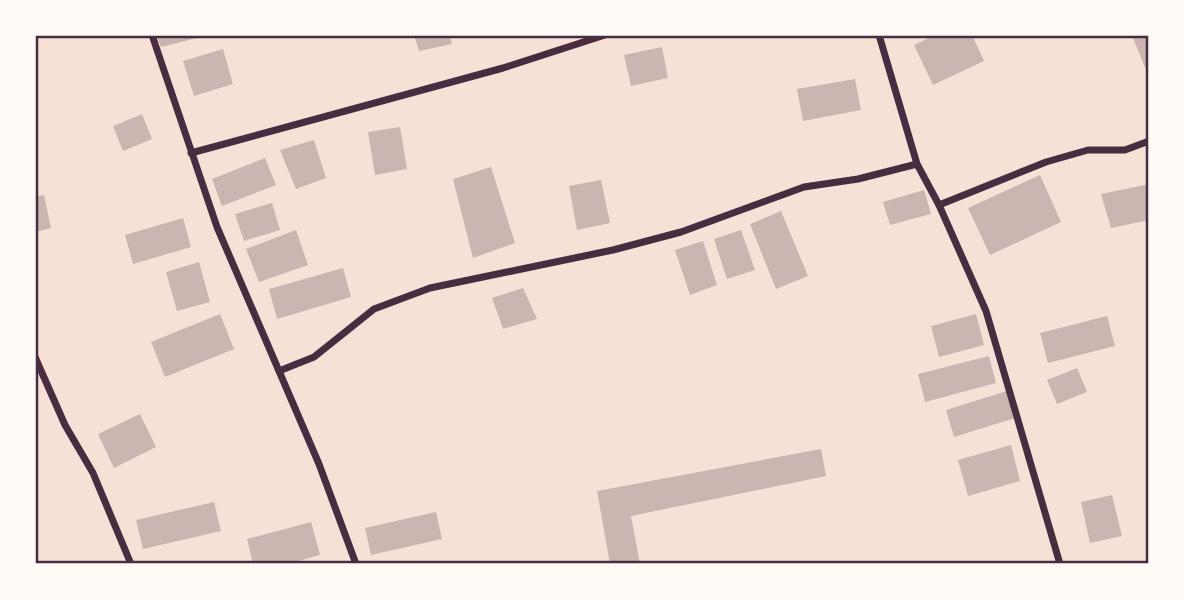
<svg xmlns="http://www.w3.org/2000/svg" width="1184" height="599" font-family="Lato,sans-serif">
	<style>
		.building { fill: #ccb4b1 }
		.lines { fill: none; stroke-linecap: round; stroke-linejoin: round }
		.minor { stroke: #4a2c40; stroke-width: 7 }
		.neatline { fill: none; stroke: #4a2c40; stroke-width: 2.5 }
	</style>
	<rect width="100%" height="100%" fill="#f7e1d7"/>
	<g class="building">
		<polygon points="156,35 204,35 205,36 161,47"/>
		<polygon points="414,35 449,35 452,44 419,51"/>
		<polygon points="935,35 972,35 984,61 933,85 914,45"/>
		<polygon points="1140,35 1149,35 1149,77 1133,38"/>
		<polygon points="662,47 668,78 631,86 624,55"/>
		<polygon points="223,49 233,84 194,96 183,61"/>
		<polygon points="855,79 861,110 803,121 797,89"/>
		<polygon points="142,114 152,139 123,151 113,126"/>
		<polygon points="400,127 407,169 375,175 368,132"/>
		<polygon points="314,140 326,178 296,189 280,150"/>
		<polygon points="265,158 276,185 222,206 212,179"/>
		<polygon points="491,167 515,243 473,258 453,179"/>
		<polygon points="1040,175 1061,222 990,255 968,208"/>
		<polygon points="601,180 610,223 577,230 569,186"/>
		<polygon points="1149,184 1149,220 1111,228 1101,194"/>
		<polygon points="924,190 931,214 890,225 883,202"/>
		<polygon points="44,195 51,228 35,232 35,197"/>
		<polygon points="272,203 280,230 244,241 235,214"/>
		<polygon points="781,211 808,276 776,289 750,224"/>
		<polygon points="183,218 191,247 133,264 125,235"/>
		<polygon points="296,230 308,265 259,282 246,249"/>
		<polygon points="741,230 755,270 727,279 714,239"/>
		<polygon points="703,241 717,285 690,295 675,250"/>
		<polygon points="199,262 210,302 177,311 166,272"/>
		<polygon points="343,268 351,297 277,319 269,289"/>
		<polygon points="523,288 537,319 503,329 492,298"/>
		<polygon points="220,314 234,349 165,377 151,342"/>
		<polygon points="976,314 984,345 939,357 931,326"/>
		<polygon points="1107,316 1115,346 1048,363 1040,333"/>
		<polygon points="989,356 996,383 925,402 918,374"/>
		<polygon points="1077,368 1087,392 1057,404 1047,380"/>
		<polygon points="1007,391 1015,418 954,437 946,410"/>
		<polygon points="140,414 156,447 114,468 98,434"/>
		<polygon points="1011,445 1020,481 968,496 958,460"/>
		<polygon points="821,449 826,476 631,516 640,564 610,564 597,491"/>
		<polygon points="1112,495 1122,536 1090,543 1081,502"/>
		<polygon points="214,502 221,531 143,549 136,520"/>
		<polygon points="436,512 442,539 371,555 365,528"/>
		<polygon points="311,522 320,555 287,564 253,564 247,539"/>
	</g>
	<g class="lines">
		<g class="minor">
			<polyline points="152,35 217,227 319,464 356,564"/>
			<polyline points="879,35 917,164 939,205 986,311 1060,564"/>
			<polyline points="191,153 503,68 605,35"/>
			<polyline points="939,205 1046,162 1088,150 1125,150 1149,141"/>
			<polyline points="35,357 65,425 93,473 131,564"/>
			<polyline points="279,371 314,357 374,309 430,288 613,250 681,232 804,187 858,179 917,164"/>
		</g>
	</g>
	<rect width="1184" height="599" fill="none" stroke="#fffaf5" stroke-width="74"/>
	<rect x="37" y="37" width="1110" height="525" class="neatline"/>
</svg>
